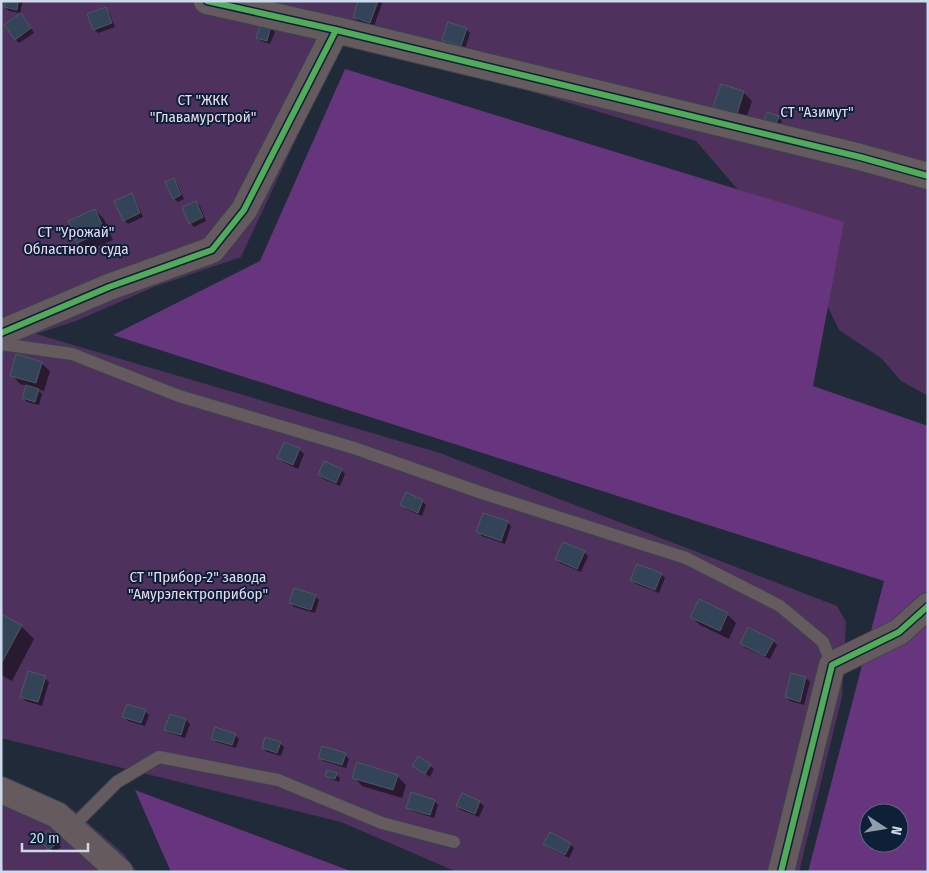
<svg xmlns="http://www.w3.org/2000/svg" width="929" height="873" font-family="'Fira Sans Condensed',sans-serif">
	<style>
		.green { fill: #4e315d }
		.forest { fill: #67357d; fill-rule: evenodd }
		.shadow { fill: #0007 }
		.building { fill: #334458; stroke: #4e5762 }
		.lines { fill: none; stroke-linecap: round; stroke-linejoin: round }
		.lane-casing { stroke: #3b444f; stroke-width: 14 }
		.street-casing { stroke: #3b444f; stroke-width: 28 }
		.lane { stroke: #655a5d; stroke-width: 12 }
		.street { stroke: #655a5d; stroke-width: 26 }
		.cycleway-casing { stroke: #0d2038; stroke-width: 9 }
		.cycleway { stroke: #51ab58; stroke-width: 6 }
		.labels { text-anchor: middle; stroke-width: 4; stroke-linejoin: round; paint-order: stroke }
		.park-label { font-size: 15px; fill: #e9daf0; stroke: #0d2038 }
	</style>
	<rect width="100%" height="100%" fill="#202a38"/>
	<g class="green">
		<polygon points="1,1 928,1 928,396 901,381 881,358 839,330 814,278 696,141 483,77 342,41 241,257 154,287 76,321 36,334 440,453 837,606 846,622 842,697 799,872 457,872 341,822 1,738"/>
		<polygon points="1,776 73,810 124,854 137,872 1,872"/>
	</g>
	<g class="forest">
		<path d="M345,69L844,222L813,386L928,426V872H808L884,581L113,335L260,261ZM869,813H899V843H869Z"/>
		<polygon points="135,790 353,872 171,872"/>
	</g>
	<g class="shadow">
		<polygon points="7,1 23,1 20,13 9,11 5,7"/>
		<polygon points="359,1 383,1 374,26 358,21 354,17"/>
		<polygon points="105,8 109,12 115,27 98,33 94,29"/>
		<polygon points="25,19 34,33 19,43 16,40"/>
		<polygon points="271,28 275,32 270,44 261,41 257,37"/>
		<polygon points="466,29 470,33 465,49 448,44 444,40"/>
		<polygon points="743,92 752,101 745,122 723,115 715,106"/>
		<polygon points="767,114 778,117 782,121 778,133"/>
		<polygon points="173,180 177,183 184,199 178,202 174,198"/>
		<polygon points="132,195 135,199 143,217 128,224 124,220"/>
		<polygon points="196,202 200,206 206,221 194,227 190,223"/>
		<polygon points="95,210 104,219 113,240 87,251 78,243 69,222"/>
		<polygon points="41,363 50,371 44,391 37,389 42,394 39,405 27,402 23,398 27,386 20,384 12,375"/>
		<polygon points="285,443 300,450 304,454 298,469 283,462 279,458"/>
		<polygon points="341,470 345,474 340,486 323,479 319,475"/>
		<polygon points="422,501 426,505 422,516 406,509 402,505"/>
		<polygon points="507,522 511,526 505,544 482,536 478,532"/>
		<polygon points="584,552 588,556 581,572 560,563 557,559"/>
		<polygon points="661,574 665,578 659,593 636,584 632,580"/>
		<polygon points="315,596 319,600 315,613 294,607 290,603"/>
		<polygon points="727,614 736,623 729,639 700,625 692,617"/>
		<polygon points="1,616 21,626 34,639 12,681 1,675"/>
		<polygon points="773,641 777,645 770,659 745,648 741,644"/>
		<polygon points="792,675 806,678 810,682 804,705 790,701 786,697"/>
		<polygon points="45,678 49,682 42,706 26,701 22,697"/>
		<polygon points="145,711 149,715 145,726 128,721 124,717"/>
		<polygon points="186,720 190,724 185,738 170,733 166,730"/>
		<polygon points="235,735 239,739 236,748 216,742 212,738"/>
		<polygon points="280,743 284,747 281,756 267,752 263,748"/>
		<polygon points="345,755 349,759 346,768 323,761 319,757"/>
		<polygon points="419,758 434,769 430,777 418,769"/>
		<polygon points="336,774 340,778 339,782 331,779 327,775"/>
		<polygon points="397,776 406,785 402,798 362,786 354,777"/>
		<polygon points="462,795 480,802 484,806 479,817 461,810 457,806"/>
		<polygon points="434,801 438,805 434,818 412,811 408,807"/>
		<polygon points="52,836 61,847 54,853 40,839"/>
		<polygon points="545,844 570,844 574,848 569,858 549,848"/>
	</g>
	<g class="building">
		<polygon points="5,1 18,1 17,10 4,7"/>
		<polygon points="358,1 378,1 370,23 353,17"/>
		<polygon points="106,7 112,23 93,30 87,14"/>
		<polygon points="21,13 31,28 15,40 4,25"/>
		<polygon points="448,22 467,28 461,46 442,40"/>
		<polygon points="261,23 271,26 267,41 256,38"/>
		<polygon points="721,84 744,91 737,114 713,107"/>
		<polygon points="767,112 779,116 774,130 762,126"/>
		<polygon points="174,178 181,195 173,199 165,182"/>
		<polygon points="132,193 140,213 123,221 114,201"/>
		<polygon points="196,201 203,217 189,224 182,207"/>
		<polygon points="95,209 105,231 77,243 68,221"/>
		<polygon points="16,354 42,362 36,383 10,376"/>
		<polygon points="26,385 39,389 35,402 22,398"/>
		<polygon points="284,442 300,448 293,465 277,458"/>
		<polygon points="324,461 342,469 336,483 318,475"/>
		<polygon points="406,492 423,500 418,513 400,505"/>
		<polygon points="483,513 508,521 501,541 476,532"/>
		<polygon points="563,542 585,551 577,569 555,559"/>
		<polygon points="637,564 662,573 655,590 630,580"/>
		<polygon points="294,588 316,595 311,610 289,603"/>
		<polygon points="699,599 728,613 720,631 690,617"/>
		<polygon points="1,614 22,625 1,664"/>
		<polygon points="748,627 774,640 765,656 740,644"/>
		<polygon points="28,671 46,676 38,702 20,697"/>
		<polygon points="791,673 806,677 800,702 785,697"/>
		<polygon points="127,704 146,710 141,723 122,717"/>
		<polygon points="170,714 186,719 181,735 164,730"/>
		<polygon points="215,727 236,734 232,745 211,739"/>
		<polygon points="265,737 281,742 277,753 262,748"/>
		<polygon points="322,746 346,753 342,765 318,758"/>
		<polygon points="418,756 431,764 425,774 412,766"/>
		<polygon points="357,762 398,775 393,790 352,778"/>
		<polygon points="327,770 337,773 335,779 325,776"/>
		<polygon points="411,792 435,800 430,815 406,808"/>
		<polygon points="462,793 480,801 475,814 456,806"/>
		<polygon points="48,830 58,842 49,850 38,839"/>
		<polygon points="550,832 571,843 565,855 543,844"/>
	</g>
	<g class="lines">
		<defs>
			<g id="lane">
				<polyline points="1,344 72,354 179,396 354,448 482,493 686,558 780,606 823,642 832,665"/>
				<polyline points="71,828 117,782 159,757 278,780 382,823 454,842"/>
			</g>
			<g id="street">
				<polyline points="207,1 336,30 860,157 928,176"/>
				<polyline points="1,333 109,287 212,250 244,210 336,30"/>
				<polyline points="1,790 57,815 120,872"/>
				<polyline points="781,872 832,665 899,632 928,606"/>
			</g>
		</defs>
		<use href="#lane" class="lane-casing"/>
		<use href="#street" class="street-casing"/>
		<use href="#lane" class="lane"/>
		<use href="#street" class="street"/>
		<defs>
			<g id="cycleway">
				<polyline points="207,1 336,30 860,157 928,176"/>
				<polyline points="1,333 109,287 212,250 244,210 336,30"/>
				<polyline points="781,872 832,665 899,632 928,606"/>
			</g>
		</defs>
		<use href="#cycleway" class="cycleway-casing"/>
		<use href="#cycleway" class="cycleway"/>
	</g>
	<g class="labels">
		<g class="park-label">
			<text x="203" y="105">СТ "ЖКК<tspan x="203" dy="17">"Главамурстрой"</tspan></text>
			<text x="817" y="117">СТ "Азимут"</text>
			<text x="76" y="237">СТ "Урожай"<tspan x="76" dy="17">Областного суда</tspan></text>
			<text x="198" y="582">СТ "Прибор-2" завода<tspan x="198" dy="17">"Амурэлектроприбор"</tspan></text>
		</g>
	</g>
	<rect width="929" height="873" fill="none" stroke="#cedaeb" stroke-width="5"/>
	<g transform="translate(884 828) rotate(102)"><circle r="24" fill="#0d2038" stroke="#5a6a80"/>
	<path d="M0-4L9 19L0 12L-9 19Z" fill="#919cac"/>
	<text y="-8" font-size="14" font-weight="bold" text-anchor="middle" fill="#cedaeb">N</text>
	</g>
	<path d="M22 843v8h66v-8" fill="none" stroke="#cedaeb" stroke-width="2.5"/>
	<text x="30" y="843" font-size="15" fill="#cedaeb" stroke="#0d2038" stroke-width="4" paint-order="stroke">20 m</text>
</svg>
